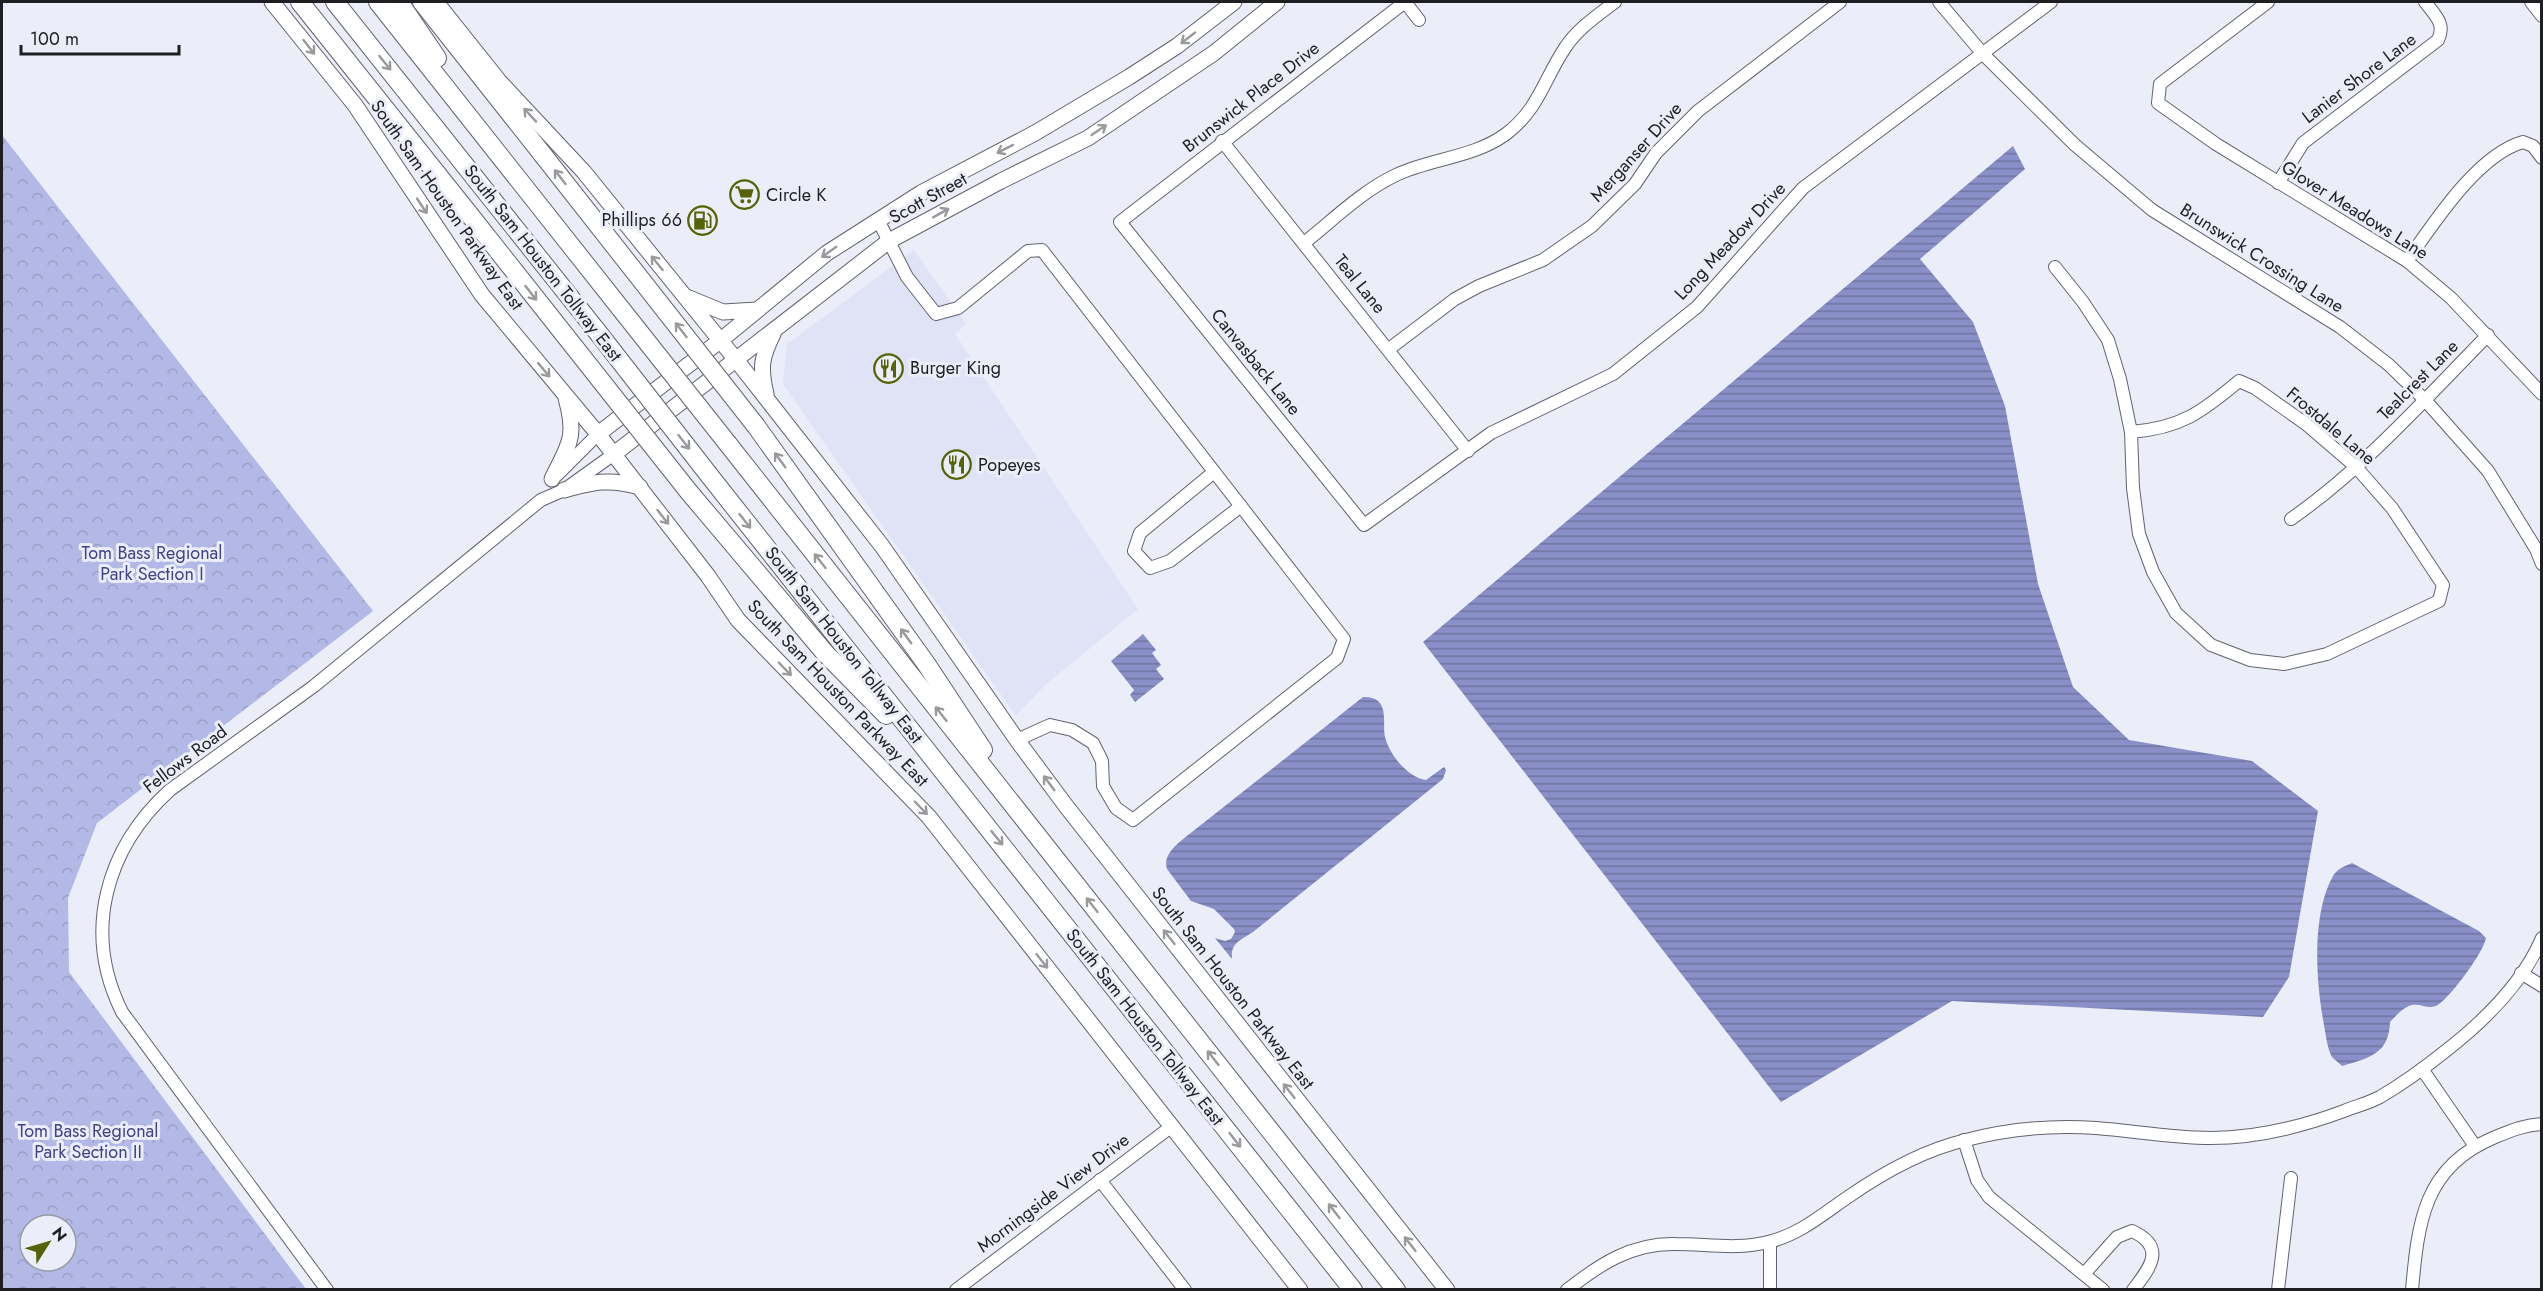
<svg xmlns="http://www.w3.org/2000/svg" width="2543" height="1291" font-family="Jost,sans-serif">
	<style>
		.built { fill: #e0e2f5 }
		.park { fill: url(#park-crowns); fill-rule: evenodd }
		.water { fill: url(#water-rules) }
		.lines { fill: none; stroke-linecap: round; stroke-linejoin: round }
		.minor-casing { stroke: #62636d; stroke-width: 14 }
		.major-casing { stroke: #62636d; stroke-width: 17 }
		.highway-casing { stroke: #62636d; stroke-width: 20 }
		.minor { stroke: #fff; stroke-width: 12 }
		.major { stroke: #fff; stroke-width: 15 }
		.highway { stroke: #fff; stroke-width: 18 }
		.highway-bridge-casing { stroke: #62636d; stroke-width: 20; stroke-linecap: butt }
		.highway-bridge { stroke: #fff; stroke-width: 18 }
		.oneway { stroke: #9a9a9c }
		.labels { text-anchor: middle; stroke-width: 6; stroke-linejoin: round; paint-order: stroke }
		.street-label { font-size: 18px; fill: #1e1e23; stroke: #ebedf8 }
		.poi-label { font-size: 18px; fill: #1e1e23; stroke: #ebedf8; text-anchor: start }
		.park-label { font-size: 18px; fill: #414389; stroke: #ebedf8 }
	</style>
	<defs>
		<pattern id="park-crowns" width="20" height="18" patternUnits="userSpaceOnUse" patternTransform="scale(1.5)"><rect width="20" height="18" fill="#b3b9e7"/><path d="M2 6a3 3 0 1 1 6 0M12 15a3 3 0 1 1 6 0" fill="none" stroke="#9a9fc6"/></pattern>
		<pattern id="water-rules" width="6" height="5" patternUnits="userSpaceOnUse" patternTransform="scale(1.5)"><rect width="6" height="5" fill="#898fc7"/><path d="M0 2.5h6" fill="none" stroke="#6f74a1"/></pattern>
	</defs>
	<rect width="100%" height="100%" fill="#ebedf8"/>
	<polygon class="built" points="914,250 966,324 955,334 1138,609 1045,685 1016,716 783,384 787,344"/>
	<path class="park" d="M2,135L373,611L97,823L68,898L69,972L306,1289H2ZM30,1225H66V1261H30Z"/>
	<g class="water">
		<polygon points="2013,146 2025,169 1920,259 1973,322 2005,406 2038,584 2073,687 2129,740 2252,761 2318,811 2289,977 2263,1017 1952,1001 1781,1102 1423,642"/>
		<polygon points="1143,634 1156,650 1152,653 1161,665 1156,669 1164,679 1135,702 1130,695 1134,690 1111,661"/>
		<path d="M1363,697C1391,696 1382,723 1385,737C1389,754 1408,778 1426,780L1444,767L1446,770L1443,779L1253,932C1241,940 1230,943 1232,959L1215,938L1225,941L1231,939L1235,932L1234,929L1214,909L1191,901L1167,869C1162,853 1181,841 1192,832Z"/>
		<path d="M2352,863L2479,931L2486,938C2483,953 2452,995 2439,1004C2430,1011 2422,1003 2412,1005C2403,1007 2396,1016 2390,1022C2389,1054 2369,1058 2342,1066C2339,1063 2335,1060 2332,1057C2327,1048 2326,1035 2324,1025C2316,983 2311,915 2333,876C2337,869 2345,866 2352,863Z"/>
	</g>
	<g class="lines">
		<defs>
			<g id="minor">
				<polyline points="1405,2 1120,222 1364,525 1491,433 1613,374 1697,307 1803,188 2051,2"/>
				<polyline points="1405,2 1419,20"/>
				<polyline points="1939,2 1983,54 2075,145 2152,210 2340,327 2389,365 2425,400 2488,471 2536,549 2542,564"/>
				<polyline points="2268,2 2160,84 2158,103 2216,144 2407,261 2451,298 2542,394"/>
				<polyline points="2531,2 2542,16"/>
				<polyline points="1222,141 1468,451"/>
				<path d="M2278,183L2303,143L2438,40C2446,24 2435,15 2425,2"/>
				<polyline points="878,220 907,277 936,314 958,308 1028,251 1042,250 1344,639 1337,658 1133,820 1116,808 1103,786 1102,761 1093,743 1072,730 1050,725 1017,740"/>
				<path d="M1304,243C1333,220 1362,191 1396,175C1432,158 1473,158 1506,134C1539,109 1544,79 1565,48C1577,29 1598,15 1615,2"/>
				<path d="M2407,261C2434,223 2477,155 2523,142L2533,146L2542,158"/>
				<path d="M2055,267L2083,302L2108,340L2120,379L2131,432L2133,488L2139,534L2153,572L2176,613L2211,645L2250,660L2284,664L2327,654L2439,601L2443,585L2392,508L2356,467L2306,424L2255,388L2239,381C2202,412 2181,428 2131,432"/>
				<polyline points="1389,349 1455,299 1479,286 1543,260 1592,226 1635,184 1656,153 1698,111 1840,2"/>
				<polyline points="1214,472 1140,533 1134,551 1150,568 1170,561 1241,506"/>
				<polyline points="557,475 598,434"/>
				<path d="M2291,519C2364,468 2425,399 2488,335"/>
				<polyline points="2521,973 2542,986"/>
				<polyline points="2422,1069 2475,1146"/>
				<polyline points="1964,1140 1977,1180 1989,1197 2103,1290"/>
				<polyline points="1100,1180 1185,1290"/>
				<path d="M2084,1274L2117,1237L2132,1231C2167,1247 2150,1268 2133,1290"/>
				<path d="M327,1290L122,1012C82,932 106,848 170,790L314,686L541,500L564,490L614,454"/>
				<polyline points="956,1290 1172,1126"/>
				<path d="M1567,1290C1600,1264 1632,1243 1675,1244C1707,1244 1737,1250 1768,1242C1799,1235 1823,1214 1848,1197C1884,1172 1924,1150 1966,1140C2008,1129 2053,1125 2096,1128C2134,1131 2172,1138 2211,1138C2257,1138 2301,1127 2344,1111C2356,1106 2369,1103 2380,1097C2402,1084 2423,1069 2443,1053C2482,1023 2522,985 2542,938"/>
				<polyline points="1770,1290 1770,1242"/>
				<polyline points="2278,1290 2291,1178"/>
				<path d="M2412,1290C2418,1222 2424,1167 2493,1138C2510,1131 2523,1125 2542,1124"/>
			</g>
			<g id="major">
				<polyline points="272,2 355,105 482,295 598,434 708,576 738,620 929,817 1300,1290"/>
				<polyline points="436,2 499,81 584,172 737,361 882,546 1017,740 1066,806 1447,1290"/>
				<polyline points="689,298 723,312 757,310"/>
				<path d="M766,394C760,368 761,358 773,334"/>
				<polyline points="598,434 721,340 827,253 921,193 1035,133 1129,77 1177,46 1234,2"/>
				<polyline points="614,454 889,241 1001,181 1088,138 1214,53 1277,2"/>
				<path d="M552,479C569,444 577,438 566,398"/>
				<path d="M564,490C594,482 609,478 640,487"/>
			</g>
			<g id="highway">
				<polyline points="300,2 469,214"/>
				<polyline points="335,2 596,330"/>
				<polyline points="378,2 621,309"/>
				<polyline points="399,2 437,58"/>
				<polyline points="422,2 543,155"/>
				<polyline points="756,426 927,665 983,750"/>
				<polyline points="728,444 1396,1290"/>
				<polyline points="709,475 1353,1290"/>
				<polyline points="689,492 825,653 886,715"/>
			</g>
		</defs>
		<use href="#minor" class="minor-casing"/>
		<use href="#major" class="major-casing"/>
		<use href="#highway" class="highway-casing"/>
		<use href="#minor" class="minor"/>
		<use href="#major" class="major"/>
		<use href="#highway" class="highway"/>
		<defs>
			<g id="highway-bridge">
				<polyline points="543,155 756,426"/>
				<polyline points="469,214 689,492"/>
				<polyline points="621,309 728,444"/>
				<polyline points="596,330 709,475"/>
			</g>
		</defs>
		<use href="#highway-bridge" class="highway-bridge-casing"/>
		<use href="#highway-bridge" class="highway-bridge"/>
	</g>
	<defs><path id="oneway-shaft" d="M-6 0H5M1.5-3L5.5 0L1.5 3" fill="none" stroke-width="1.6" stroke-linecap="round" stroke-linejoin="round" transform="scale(1.5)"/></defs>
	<g class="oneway">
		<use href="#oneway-shaft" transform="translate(1188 38) rotate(142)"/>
		<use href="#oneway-shaft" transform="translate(309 47) rotate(52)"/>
		<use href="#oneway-shaft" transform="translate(385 63) rotate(51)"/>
		<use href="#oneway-shaft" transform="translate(530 115) rotate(-133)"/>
		<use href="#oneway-shaft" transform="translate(1099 130) rotate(-34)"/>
		<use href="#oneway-shaft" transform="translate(1005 149) rotate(153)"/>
		<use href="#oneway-shaft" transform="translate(560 177) rotate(-128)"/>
		<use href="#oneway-shaft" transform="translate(422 206) rotate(56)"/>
		<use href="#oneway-shaft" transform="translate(941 213) rotate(-29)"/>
		<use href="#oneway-shaft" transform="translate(829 252) rotate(145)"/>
		<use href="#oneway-shaft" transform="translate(657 263) rotate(-129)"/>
		<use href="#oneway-shaft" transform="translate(531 293) rotate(52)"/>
		<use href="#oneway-shaft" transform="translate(681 330) rotate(-128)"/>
		<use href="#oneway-shaft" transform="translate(544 370) rotate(50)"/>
		<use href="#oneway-shaft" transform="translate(684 442) rotate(52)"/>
		<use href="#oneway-shaft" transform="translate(780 460) rotate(-126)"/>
		<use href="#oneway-shaft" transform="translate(663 517) rotate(52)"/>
		<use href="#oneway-shaft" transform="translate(745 521) rotate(52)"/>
		<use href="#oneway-shaft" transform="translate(820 561) rotate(-128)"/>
		<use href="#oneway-shaft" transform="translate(906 636) rotate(-126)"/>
		<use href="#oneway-shaft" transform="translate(785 669) rotate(46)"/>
		<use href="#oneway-shaft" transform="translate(941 714) rotate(-128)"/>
		<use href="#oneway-shaft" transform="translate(1049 783) rotate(-127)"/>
		<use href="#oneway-shaft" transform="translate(921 808) rotate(46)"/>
		<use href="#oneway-shaft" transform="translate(997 838) rotate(51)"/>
		<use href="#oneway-shaft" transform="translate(1092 905) rotate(-128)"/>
		<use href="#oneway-shaft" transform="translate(1169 937) rotate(-128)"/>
		<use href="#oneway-shaft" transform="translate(1042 961) rotate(52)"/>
		<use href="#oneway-shaft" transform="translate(1213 1058) rotate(-128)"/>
		<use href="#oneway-shaft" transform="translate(1289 1091) rotate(-128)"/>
		<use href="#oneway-shaft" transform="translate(1235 1140) rotate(52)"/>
		<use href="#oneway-shaft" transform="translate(1334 1211) rotate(-128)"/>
		<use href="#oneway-shaft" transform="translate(1410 1244) rotate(-128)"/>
	</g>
	<defs>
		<symbol id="supermarket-ring" viewBox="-11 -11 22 22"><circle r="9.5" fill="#ebedf8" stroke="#566203" stroke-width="1.5"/><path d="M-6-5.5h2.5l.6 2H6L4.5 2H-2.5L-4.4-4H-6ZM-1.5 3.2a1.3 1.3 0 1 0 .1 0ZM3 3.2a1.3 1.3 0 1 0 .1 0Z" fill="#566203"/></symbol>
		<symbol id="fuel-ring" viewBox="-11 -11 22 22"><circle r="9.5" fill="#ebedf8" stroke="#566203" stroke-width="1.5"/><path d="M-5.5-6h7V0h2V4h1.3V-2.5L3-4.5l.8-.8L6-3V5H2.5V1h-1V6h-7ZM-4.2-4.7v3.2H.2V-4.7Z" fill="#566203"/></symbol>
		<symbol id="restaurant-ring" viewBox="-11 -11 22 22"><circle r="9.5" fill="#ebedf8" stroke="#566203" stroke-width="1.5"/><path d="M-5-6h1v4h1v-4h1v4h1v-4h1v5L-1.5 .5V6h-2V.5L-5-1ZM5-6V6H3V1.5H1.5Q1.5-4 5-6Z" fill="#566203"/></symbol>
	</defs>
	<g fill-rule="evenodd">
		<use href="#supermarket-ring" x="728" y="178" width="33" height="33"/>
		<use href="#fuel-ring" x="686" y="204" width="33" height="33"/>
		<use href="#restaurant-ring" x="872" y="352" width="33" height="33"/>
		<use href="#restaurant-ring" x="940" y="448" width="33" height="33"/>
	</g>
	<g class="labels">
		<g class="street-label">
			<text transform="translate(2359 78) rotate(-37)" y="6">Lanier Shore Lane</text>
			<text transform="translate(1251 97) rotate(-38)" y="6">Brunswick Place Drive</text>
			<text transform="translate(1636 152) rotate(-48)" y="6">Merganser Drive</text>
			<text transform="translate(928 198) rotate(-29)" y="6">Scott Street</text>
			<text transform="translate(447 205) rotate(55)" y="6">South Sam Houston Parkway East</text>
			<text transform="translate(2355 210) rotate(32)" y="6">Glover Meadows Lane</text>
			<text transform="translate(1730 241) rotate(-47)" y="6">Long Meadow Drive</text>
			<text transform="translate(2262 258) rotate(32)" y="6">Brunswick Crossing Lane</text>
			<text transform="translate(543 263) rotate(52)" y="6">South Sam Houston Tollway East</text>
			<text transform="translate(1360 284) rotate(51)" y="6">Teal Lane</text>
			<text transform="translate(1256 362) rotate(51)" y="6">Canvasback Lane</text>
			<text transform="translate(2418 380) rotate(-45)" y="6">Tealcrest Lane</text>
			<text transform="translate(2331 426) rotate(40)" y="6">Frostdale Lane</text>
			<text transform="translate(844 645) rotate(52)" y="6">South Sam Houston Tollway East</text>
			<text transform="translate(838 693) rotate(46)" y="6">South Sam Houston Parkway East</text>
			<text transform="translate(185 759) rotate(-37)" y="6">Fellows Road</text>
			<text transform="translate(1233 988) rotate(52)" y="6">South Sam Houston Parkway East</text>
			<text transform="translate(1145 1027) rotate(52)" y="6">South Sam Houston Tollway East</text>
			<text transform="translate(1053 1193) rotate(-37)" y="6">Morningside View Drive</text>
		</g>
		<g class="poi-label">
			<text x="766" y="201">Circle K</text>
			<text x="682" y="226" text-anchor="end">Phillips 66</text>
			<text x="910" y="374">Burger King</text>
			<text x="978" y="471">Popeyes</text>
		</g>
		<g class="park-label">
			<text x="152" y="559">Tom Bass Regional<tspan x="152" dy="21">Park Section I</tspan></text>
			<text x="88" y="1137">Tom Bass Regional<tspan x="88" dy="21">Park Section II</tspan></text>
		</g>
	</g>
	<rect width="2543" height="1291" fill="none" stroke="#1e1e23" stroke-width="6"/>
	<g transform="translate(48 1243) rotate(53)"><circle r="28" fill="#ebedf8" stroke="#999aa3" stroke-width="1.5"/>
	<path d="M0-4.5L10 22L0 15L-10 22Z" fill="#566203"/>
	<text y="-9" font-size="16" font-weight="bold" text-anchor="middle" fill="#1e1e23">N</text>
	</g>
	<path d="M21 45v9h158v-9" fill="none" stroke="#1e1e23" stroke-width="3"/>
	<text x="30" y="45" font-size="18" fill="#1e1e23" stroke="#ebedf8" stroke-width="4.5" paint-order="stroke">100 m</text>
</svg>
